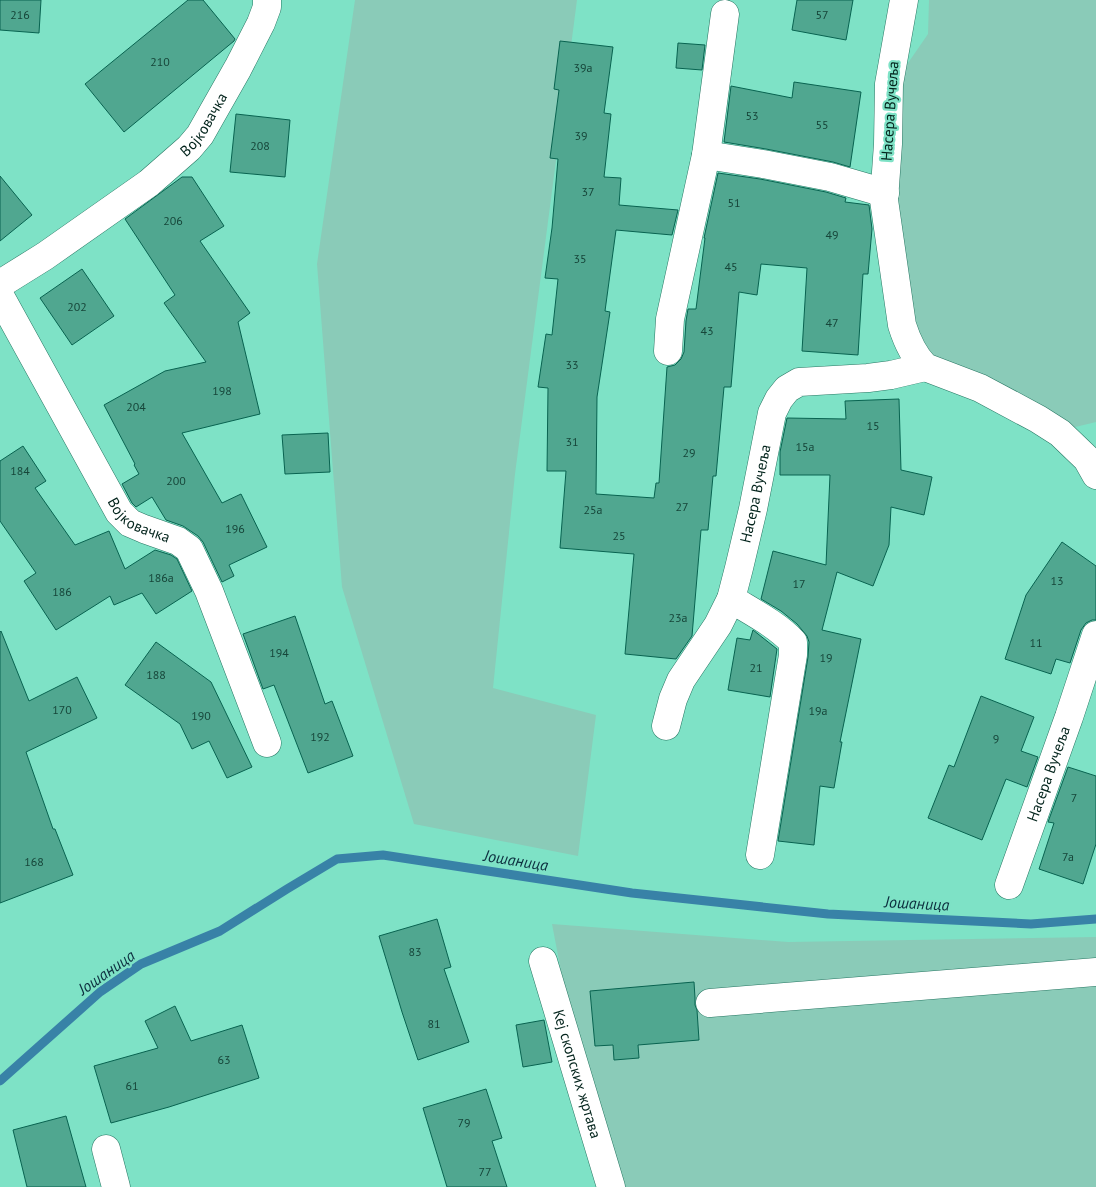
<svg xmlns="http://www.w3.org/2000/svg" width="1096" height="1187" font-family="'PT Sans',sans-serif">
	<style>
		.green { fill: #8acbb8 }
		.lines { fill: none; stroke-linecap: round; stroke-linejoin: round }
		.stream { stroke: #3882a7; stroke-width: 9 }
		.building { fill: #50a790; stroke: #086350 }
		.minor-casing { stroke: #277763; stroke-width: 29 }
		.minor { stroke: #fff; stroke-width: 28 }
		.labels { text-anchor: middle; stroke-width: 4.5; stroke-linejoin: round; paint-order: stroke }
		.number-label { font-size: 12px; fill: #164539 }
		.street-label { font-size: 15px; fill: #03241c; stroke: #7ee2c6 }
		.water-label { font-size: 16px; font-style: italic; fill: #0c2e3e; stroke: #7ee2c6 }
	</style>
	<rect width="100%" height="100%" fill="#7ee2c6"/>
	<g class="green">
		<polygon points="355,0 577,0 515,474 493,688 596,715 578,856 414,824 342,587 317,264"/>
		<polygon points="929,0 1096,0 1096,422 1067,429 958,373 920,347 892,195 897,79 928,34"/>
		<polygon points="552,924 788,942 1096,937 1096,1187 615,1187 584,1091"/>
	</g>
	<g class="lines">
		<polyline class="stream" points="0,1081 100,992 141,964 220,931 287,889 337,859 383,855 632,893 828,914 1031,924 1096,919"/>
	</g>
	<g class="building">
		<polygon points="0,0 41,0 39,33 0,30"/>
		<polygon points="188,0 203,0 235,39 234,41 124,132 85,84"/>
		<polygon points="797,0 853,0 846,40 792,30"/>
		<polygon points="560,41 613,47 604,113 611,114 604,177 621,178 619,205 678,210 672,235 616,230 605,311 610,312 597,397 596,494 654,498 656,483 659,483 667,367 675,365 681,359 684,352 686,321 688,309 696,309 705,238 704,238 718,173 760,179 826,192 846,198 845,202 869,205 872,229 868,274 863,274 858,355 802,351 807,268 761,264 757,295 739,292 731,387 724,387 716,476 713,476 708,530 701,530 692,636 676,659 625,654 634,554 560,548 566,471 547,471 548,388 538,387 546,334 552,335 558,279 545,278 552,228 558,159 550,158 559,90 554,89"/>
		<polygon points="678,43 705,45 702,70 676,68"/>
		<polygon points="794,82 861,92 850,167 833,162 766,149 724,142 731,86 792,98"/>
		<polygon points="236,114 290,120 285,177 230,172"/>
		<polygon points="0,176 32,215 0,241"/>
		<polygon points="182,177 192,177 224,226 200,241 250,313 238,322 260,414 182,433 222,503 241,494 267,547 229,565 234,576 222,582 203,542 198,536 183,526 166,520 152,497 136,507 132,503 122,484 139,474 134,465 135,464 104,405 165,371 206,362 164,303 175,295 125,219"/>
		<polygon points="82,269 114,316 72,345 40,298"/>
		<polygon points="899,399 901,470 932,477 924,515 891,507 889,545 873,586 837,572 822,630 861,639 840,742 842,742 834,788 820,786 814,845 778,841 808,657 809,642 807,636 797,624 781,611 761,599 773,551 826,565 830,475 780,475 780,452 787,418 846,419 845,401"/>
		<polygon points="328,433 330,472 285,474 282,435"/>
		<polygon points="23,446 46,481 35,488 75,545 109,531 125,569 155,550 171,555 177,559 192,591 156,614 142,593 114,605 110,596 56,630 24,581 36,573 0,521 0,461"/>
		<polygon points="1062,542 1096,566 1096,620 1092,620 1086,623 1081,630 1070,663 1056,659 1051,674 1005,659 1026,595"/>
		<polygon points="295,616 325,704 332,701 353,756 308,773 274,685 263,689 243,634"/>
		<polygon points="753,630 777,649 770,697 728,690 737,638 750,640"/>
		<polygon points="1,631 29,701 77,677 97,718 26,752 53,829 55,829 73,875 0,903 0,632"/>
		<polygon points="156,642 211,682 252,767 227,778 209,741 192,749 180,724 125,685"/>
		<polygon points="981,696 1034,717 1021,751 1038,757 1027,787 1006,779 982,840 928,818 949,765 954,767"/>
		<polygon points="1068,767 1096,776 1096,844 1083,884 1039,869 1054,823 1048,822"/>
		<polygon points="437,919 451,967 444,969 469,1042 418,1060 402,1012 379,936"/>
		<polygon points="694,982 695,998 695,1005 697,1010 699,1040 638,1045 639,1058 614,1060 613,1045 595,1046 590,991"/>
		<polygon points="175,1006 191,1041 242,1025 259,1078 169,1107 111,1123 94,1066 158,1048 145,1021"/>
		<polygon points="544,1020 552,1062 523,1067 516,1025"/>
		<polygon points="486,1089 502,1138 492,1141 507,1187 447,1187 423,1108"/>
		<polygon points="66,1116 86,1187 27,1187 13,1130"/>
	</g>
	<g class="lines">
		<defs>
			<g id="minor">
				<path d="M904,0L889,84L888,144L884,200L902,325C907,341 913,355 925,367L980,388L1038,419L1060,433L1087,459L1096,475"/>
				<polyline points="706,155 763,164 830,177 885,193"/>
				<path id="s1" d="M0,284L45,256L149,183L189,148L200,135L238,68L261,23L267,7V0"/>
				<path id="s2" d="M0,296L119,512L130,523L144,529L178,541L189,549L209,591L267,743"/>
				<polyline points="668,351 670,319 706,155 725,14"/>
				<path d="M731,599C752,612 776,624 793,642V655L791,667L760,855"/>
				<path id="s3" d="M666,726L673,699L681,680L718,625L731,599L739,568L753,509L772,413L779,399L787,389L799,382L868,378L891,375L925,367"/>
				<path id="s4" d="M1009,885L1069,717L1096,635"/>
				<path id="s5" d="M543,961L611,1187"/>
				<polyline points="710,1003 1096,972"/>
				<polyline points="106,1149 116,1187"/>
			</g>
		</defs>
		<use href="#minor" class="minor-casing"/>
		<use href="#minor" class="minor"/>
	</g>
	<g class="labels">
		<g class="number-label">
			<text x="20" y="19">216</text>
			<text x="822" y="19">57</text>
			<text x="160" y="66">210</text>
			<text x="583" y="72">39a</text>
			<text x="752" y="120">53</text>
			<text x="822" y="129">55</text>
			<text x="581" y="140">39</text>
			<text x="260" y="150">208</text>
			<text x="588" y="196">37</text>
			<text x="734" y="207">51</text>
			<text x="173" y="225">206</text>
			<text x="832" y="239">49</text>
			<text x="580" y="263">35</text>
			<text x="731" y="271">45</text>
			<text x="77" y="311">202</text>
			<text x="832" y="327">47</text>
			<text x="707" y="335">43</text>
			<text x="572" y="369">33</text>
			<text x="222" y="395">198</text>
			<text x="136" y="411">204</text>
			<text x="873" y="430">15</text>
			<text x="572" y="446">31</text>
			<text x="805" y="451">15a</text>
			<text x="689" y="457">29</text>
			<text x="20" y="475">184</text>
			<text x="176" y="485">200</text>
			<text x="682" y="511">27</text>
			<text x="593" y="514">25a</text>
			<text x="235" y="533">196</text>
			<text x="619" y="540">25</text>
			<text x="161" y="582">186a</text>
			<text x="1057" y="585">13</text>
			<text x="799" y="588">17</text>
			<text x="62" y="596">186</text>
			<text x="678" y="622">23a</text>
			<text x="1036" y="647">11</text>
			<text x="279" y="657">194</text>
			<text x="826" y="662">19</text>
			<text x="756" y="672">21</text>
			<text x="156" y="679">188</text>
			<text x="62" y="714">170</text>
			<text x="818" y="715">19a</text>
			<text x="201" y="720">190</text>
			<text x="320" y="741">192</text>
			<text x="996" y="743">9</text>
			<text x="1074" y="802">7</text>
			<text x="1068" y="861">7a</text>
			<text x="34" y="866">168</text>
			<text x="415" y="956">83</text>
			<text x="434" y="1028">81</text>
			<text x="224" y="1064">63</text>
			<text x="132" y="1090">61</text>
			<text x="464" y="1127">79</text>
			<text x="485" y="1176">77</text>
		</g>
		<g class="street-label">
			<text transform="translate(890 111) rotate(-86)" y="5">Насера Вучеља</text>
			<text dy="5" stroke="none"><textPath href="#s1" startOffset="261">Војковачка</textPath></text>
			<text dy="5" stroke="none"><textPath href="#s3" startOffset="252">Насера Вучеља</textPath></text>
			<text dy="5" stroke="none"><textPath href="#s2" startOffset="268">Војковачка</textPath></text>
			<text dy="5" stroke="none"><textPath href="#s4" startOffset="118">Насера Вучеља</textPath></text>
			<text dy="5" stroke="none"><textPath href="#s5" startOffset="118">Кеј скопских жртава</textPath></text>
		</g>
		<g class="water-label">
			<text transform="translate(516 860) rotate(9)" y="6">Јошаница</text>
			<text transform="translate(917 903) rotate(3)" y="6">Јошаница</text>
			<text transform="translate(106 972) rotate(-35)" y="6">Јошаница</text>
		</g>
	</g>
</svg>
